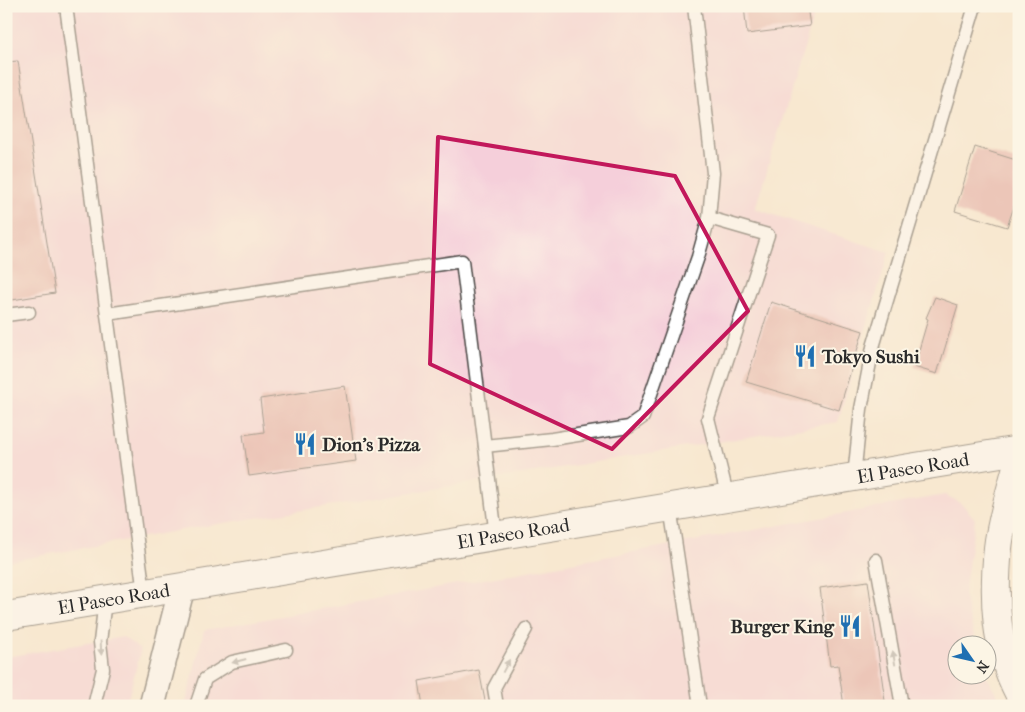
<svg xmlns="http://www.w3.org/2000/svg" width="1025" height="712" font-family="'IM FELL French Canon',serif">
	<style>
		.built { fill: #f5cfda }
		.building { fill: #de9e9c }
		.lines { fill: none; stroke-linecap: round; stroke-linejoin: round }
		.service-casing { stroke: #4a4744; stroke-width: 15 }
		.minor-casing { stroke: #4a4744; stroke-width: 28 }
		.tertiary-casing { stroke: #4a4744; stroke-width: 30 }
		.secondary-casing { stroke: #4a4744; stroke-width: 30 }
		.service { stroke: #fff; stroke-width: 12 }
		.minor { stroke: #fff; stroke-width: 25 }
		.tertiary { stroke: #fff; stroke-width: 28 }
		.secondary { stroke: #fff; stroke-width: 28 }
		.oneway { fill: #a0a0a0 }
		.marked { fill: none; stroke: #c2185b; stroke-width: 4; stroke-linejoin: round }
		.labels { text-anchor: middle; stroke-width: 4; stroke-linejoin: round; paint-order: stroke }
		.poi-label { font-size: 19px; font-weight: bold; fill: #2b2b2b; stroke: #fcf5e5; text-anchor: start }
		.street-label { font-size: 19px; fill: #2b2b2b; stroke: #fcf5e5 }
	</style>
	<rect width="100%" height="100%" fill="#fcf5e5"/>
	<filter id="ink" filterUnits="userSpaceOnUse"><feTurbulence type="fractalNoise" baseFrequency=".02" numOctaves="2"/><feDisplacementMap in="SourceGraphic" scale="10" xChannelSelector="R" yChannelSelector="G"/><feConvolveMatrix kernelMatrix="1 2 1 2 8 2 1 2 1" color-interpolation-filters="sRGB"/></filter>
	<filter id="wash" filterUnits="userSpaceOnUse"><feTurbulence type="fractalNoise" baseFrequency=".0096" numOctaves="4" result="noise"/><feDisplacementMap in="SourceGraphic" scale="20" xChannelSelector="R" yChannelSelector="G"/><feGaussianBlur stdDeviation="1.12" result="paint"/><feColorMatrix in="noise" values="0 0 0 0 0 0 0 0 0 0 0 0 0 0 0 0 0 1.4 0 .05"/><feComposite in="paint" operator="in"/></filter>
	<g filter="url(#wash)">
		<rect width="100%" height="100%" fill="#f8e8d0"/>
		<g class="built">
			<polygon points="6,6 817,6 755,209 889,252 838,422 182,530 6,562"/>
			<polygon points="945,495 961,503 975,519 964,594 976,644 958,644 958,674 986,675 1003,706 185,706 204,630"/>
			<polygon points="123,637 141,650 126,706 6,706 6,657"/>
		</g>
		<g id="blocks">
			<g class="building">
				<polygon points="744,6 807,6 810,26 747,34"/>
				<polygon points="18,61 55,293 6,301 6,62"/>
				<polygon points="975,147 1019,161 1019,192 1007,227 955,211"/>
				<polygon points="935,297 958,305 937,374 914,367 928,319 926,318"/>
				<polygon points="771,302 863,331 839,410 746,382"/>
				<polygon points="345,386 356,461 249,476 243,435 264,432 260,399"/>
				<polygon points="868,581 885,701 844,706 838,665 830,666 820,588"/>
				<polygon points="479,670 486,706 423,706 419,681"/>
			</g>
		</g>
	</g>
	<g filter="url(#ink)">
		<use href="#blocks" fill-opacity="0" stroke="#4a4744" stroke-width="1"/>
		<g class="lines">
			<defs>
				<g id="service">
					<polyline points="66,6 144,593"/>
					<polyline points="709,218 768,235 708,418 728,498"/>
					<polyline points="107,314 462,261 496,536"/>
					<polyline points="6,315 29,312"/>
					<polyline points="485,446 552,439 629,427 643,417 698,257 709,218 713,173 694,6"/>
					<polyline points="854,477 861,409 873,347 975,6"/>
					<polyline points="670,507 700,706"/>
					<polyline points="876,560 902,706"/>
					<polyline points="94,706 103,669 100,642 105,600"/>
					<polyline points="196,706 205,679 232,662 286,650"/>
					<polyline points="497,706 494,688 526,629"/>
				</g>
				<polyline id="minor" points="152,706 182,587"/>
				<path id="tertiary" d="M1019,459C1012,488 1001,519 998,548C993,599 995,647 1019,693"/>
				<g id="secondary">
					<path id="s1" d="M6,616L1019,450"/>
				</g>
			</defs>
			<use href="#service" class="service-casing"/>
			<use href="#minor" class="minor-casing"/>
			<use href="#tertiary" class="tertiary-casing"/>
			<use href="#secondary" class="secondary-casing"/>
			<use href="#service" class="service"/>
			<use href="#minor" class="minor"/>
			<use href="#tertiary" class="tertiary"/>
			<use href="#secondary" class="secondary"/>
		</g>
		<defs><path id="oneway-solid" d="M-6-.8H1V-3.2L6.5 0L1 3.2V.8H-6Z" transform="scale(1.25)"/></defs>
		<g class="oneway">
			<use href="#oneway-solid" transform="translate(101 648) rotate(87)"/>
			<use href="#oneway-solid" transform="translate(894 658) rotate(-100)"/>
			<use href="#oneway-solid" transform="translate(239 661) rotate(165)"/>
			<use href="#oneway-solid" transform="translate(506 666) rotate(-62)"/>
		</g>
	</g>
	<path d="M0 0H1025V712H0ZM438,137L675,176L748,311L612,449L430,364Z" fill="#f8e8d0" fill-opacity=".55" fill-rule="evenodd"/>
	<path class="marked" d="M438,137L675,176L748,311L612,449L430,364Z"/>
	<defs>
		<symbol id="restaurant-bare" viewBox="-9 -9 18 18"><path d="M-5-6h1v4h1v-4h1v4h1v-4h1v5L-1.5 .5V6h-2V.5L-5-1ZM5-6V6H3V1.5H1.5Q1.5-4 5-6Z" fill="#1f6fb2" stroke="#fcf5e5" stroke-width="2.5" paint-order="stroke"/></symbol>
	</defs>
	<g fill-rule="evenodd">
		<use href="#restaurant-bare" x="789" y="340" width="32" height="32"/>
		<use href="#restaurant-bare" x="289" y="428" width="32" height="32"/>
		<use href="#restaurant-bare" x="834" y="610" width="32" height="32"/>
	</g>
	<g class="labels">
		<g class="poi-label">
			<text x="822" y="363">Tokyo Sushi</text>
			<text x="322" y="451">Dion's Pizza</text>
			<text x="834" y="633" text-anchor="end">Burger King</text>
		</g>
		<g class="street-label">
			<text dy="7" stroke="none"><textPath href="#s1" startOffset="919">El Paseo Road</textPath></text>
			<text dy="7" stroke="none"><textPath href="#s1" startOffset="514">El Paseo Road</textPath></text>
			<text dy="7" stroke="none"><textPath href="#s1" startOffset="109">El Paseo Road</textPath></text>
		</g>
	</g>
	<rect width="1025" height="712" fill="none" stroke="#fcf5e5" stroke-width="25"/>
	<g transform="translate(972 660) rotate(124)"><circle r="24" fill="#fcf5e5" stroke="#a8a49b"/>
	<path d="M0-4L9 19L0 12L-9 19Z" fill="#1f6fb2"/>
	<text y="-8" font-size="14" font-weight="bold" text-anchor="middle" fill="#2b2b2b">N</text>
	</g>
</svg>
